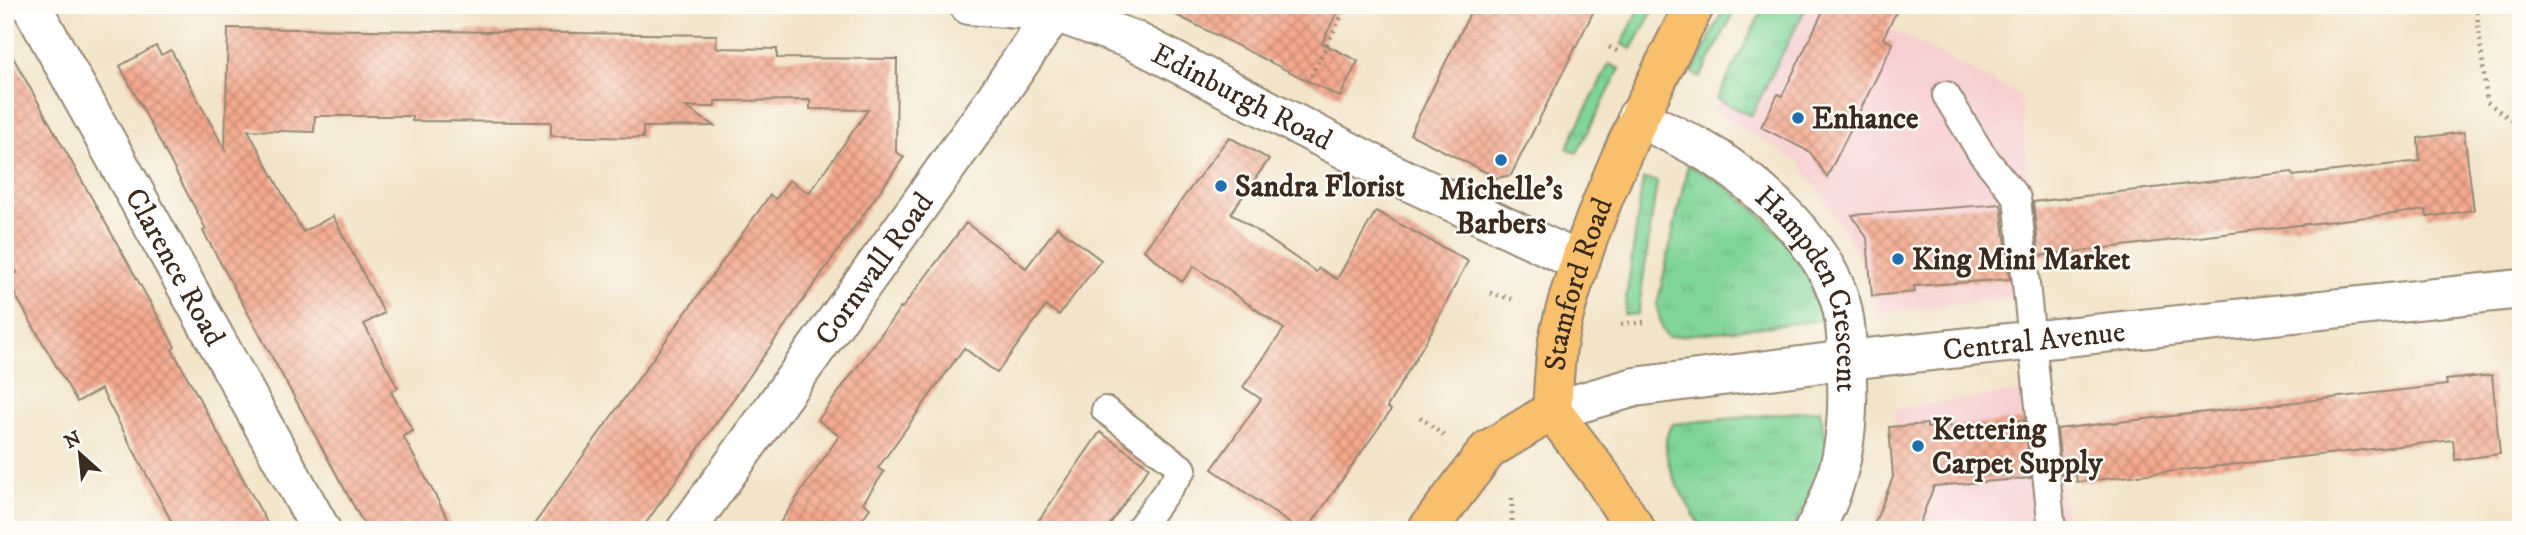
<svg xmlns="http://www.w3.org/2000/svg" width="2526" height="535" font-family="'IM FELL DW Pica',serif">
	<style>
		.built { fill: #f7cfd1 }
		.grass { fill: url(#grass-tufts); stroke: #5d7f5a; stroke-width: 2 }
		.building { fill: url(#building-cross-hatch) }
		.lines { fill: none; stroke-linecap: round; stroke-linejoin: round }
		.lane-casing { stroke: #968773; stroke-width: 30 }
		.street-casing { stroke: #968773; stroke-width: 42 }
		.primary-casing { stroke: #968773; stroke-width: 42 }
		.path { stroke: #968773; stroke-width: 4.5; stroke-dasharray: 2 5; stroke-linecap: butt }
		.lane { stroke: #fff; stroke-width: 26 }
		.street { stroke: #fff; stroke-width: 38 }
		.primary { stroke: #f8bf6c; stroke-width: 38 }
		.poi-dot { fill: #1f6fb2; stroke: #fdfcf7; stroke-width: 2.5 }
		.labels { text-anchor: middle; stroke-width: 5; stroke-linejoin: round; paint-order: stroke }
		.street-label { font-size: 30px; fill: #3b2a1e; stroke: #fdfcf7 }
		.poi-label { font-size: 30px; font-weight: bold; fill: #3b2a1e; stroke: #fdfcf7; text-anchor: start }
	</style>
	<defs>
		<pattern id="grass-tufts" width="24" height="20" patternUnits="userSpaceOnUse" patternTransform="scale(1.75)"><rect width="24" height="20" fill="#7fd497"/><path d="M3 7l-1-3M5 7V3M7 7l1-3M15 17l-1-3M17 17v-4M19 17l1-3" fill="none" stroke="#6fb682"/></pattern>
		<pattern id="building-cross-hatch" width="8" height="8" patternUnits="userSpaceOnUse" patternTransform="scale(1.75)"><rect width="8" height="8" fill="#f4a98e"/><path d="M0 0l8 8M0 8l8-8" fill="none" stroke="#c78a73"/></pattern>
	</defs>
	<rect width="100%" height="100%" fill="#fdfcf7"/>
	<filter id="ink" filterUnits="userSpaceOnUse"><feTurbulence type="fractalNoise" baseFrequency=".0143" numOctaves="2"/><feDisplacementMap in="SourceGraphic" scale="14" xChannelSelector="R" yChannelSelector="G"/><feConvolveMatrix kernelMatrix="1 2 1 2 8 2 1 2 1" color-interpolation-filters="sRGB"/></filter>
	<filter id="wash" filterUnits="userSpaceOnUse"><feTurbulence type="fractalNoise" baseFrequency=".00686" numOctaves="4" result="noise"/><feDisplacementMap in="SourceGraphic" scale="28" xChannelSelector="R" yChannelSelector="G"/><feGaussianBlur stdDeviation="1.57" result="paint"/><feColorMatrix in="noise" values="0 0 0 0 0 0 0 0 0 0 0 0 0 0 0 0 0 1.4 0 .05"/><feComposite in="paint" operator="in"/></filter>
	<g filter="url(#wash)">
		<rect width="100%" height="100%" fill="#f2e4c8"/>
		<g class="built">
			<polygon points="1765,5 1844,5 2020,95 2041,294 1880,313 1855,248 1800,164 1713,110"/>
			<polygon points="2051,387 2066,530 1870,530 1893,485 1895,409"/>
		</g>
		<g class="grass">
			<polygon points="1641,5 1656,5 1632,49 1622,44"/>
			<polygon points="1726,5 1738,5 1700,78 1692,73"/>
			<polygon points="1765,5 1807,5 1751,116 1717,99"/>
			<polygon points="1609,64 1620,69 1577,153 1567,148"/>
			<path d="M1688,165C1739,188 1796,242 1819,294C1822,302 1824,311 1826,320L1668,337L1662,330L1657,305Z"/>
			<polygon points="1643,179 1657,181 1638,315 1624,314"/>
			<path d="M1820,410L1827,447L1821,478L1792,530H1703C1688,504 1650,451 1673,424Z"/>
		</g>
		<g id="blocks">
			<g class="building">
				<polygon points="1156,5 1341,5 1322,43 1358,61 1340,97"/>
				<polygon points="1474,5 1597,5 1511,175 1497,178 1410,134"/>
				<polygon points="1826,5 1900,5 1883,38 1893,44 1827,177 1810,152 1761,127 1778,94 1782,96"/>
				<polygon points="228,28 717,35 716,48 777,49 777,58 897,59 896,152 904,157 641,530 530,530 770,195 776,199 789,180 809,193 868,110 810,109 810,100 715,101 715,107 686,107 714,126 643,127 643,138 551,136 551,122 412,121 412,116 315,116 314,132 248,130 303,232 333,216 384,313 364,324 398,388 391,392 413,431 403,436 454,530 367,530 203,231 206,229 120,66 156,46 161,55 171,50 225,150"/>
				<polygon points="5,43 175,347 172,349 271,530 176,530 101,389 77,402 6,279 17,273 5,251"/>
				<polygon points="2464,132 2474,210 2427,217 2426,210 2039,256 2033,202 2292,172 2293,176 2420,161 2418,138"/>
				<polygon points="1229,137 1269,159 1231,213 1316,272 1319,268 1337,279 1376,211 1468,261 1430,334 1387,407 1391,410 1307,530 1299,530 1212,469 1261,399 1243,387 1284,329 1194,266 1182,282 1144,250"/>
				<polygon points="2001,204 2010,279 1914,286 1915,292 1872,296 1867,238 1852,215"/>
				<polygon points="966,223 1026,268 1057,227 1101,260 1059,315 1046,306 997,373 964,348 878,468 884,472 863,503 870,508 855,530 775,530 839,436 818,420 901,307 902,308"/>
				<polygon points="2492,375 2500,454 2455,460 2453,440 2077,482 2076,474 2062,475 2057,429 2447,385 2446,380"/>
				<polygon points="2025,420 2031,478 1934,486 1917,530 1872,530 1893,477 1889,427 1927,424 1927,428"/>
				<polygon points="1100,432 1149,467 1106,530 1032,530"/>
			</g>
		</g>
	</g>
	<g filter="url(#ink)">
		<use href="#blocks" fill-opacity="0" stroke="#968773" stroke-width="2"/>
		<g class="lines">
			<defs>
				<g id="lane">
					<polyline points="1946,95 1981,153 2017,198 2052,530"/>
					<polyline points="1105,410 1183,469 1138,530"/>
				</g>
				<g id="street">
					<path id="s1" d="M31,5L321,530"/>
					<path id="s2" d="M969,5L1055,12L1133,40L1389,172L1580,262"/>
					<path id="s3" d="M1637,117C1664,130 1693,143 1718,159C1764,191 1817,239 1837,292C1848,319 1847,353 1847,381C1849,434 1841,483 1814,530"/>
					<path id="s4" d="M1552,411L1635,387L1847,360L2521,289"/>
					<path id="s5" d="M686,530L989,108L1059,5"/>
				</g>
				<g id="primary">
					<path id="s6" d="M1552,411C1554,385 1554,357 1560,331C1587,219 1642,107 1695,5"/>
					<polyline points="1552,411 1600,474 1636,530"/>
					<polyline points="1427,530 1488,450 1552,411"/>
				</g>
			</defs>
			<use href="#lane" class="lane-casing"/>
			<use href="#street" class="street-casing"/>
			<use href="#primary" class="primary-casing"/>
			<g class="path">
				<polyline points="2476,5 2487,102 2521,127"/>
				<polyline points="1609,47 1621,53"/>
				<polyline points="1308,82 1347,5"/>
				<polyline points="1490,293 1512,299"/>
				<polyline points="1621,324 1646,322"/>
				<polyline points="1420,417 1444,436"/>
				<polyline points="1512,498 1512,530"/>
			</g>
			<use href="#lane" class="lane"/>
			<use href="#street" class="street"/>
			<use href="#primary" class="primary"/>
		</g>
	</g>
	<g class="poi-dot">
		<circle cx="1798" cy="118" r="7"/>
		<circle cx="1501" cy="160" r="7"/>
		<circle cx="1221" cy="186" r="7"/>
		<circle cx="1898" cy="259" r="7"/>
		<circle cx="1918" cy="446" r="7"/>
	</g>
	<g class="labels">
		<g class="street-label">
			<text dy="10" stroke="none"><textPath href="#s2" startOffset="292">Edinburgh Road</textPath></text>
			<text dy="10" stroke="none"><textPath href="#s1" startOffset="299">Clarence Road</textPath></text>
			<text dy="10" stroke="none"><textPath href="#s5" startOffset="322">Cornwall Road</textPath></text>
			<text dy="10" stroke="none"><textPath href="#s6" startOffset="130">Stamford Road</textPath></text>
			<text dy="10" stroke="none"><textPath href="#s3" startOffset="259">Hampden Crescent</textPath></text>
			<text dy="10" stroke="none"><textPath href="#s4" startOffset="488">Central Avenue</textPath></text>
		</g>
		<g class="poi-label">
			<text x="1812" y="128">Enhance</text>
			<text x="1235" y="196">Sandra Florist</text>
			<text x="1501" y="199" text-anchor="middle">Michelle's<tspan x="1501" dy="34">Barbers</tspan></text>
			<text x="1912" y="269">King Mini Market</text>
			<text x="1932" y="439">Kettering<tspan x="1932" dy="34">Carpet Supply</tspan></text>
		</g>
	</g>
	<rect width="2526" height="535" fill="none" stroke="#fdfcf7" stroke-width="28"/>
	<g transform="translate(80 454) rotate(333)" stroke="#fdfcf7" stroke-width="5" paint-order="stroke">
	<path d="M0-5L12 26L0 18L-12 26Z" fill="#3b2a1e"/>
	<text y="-10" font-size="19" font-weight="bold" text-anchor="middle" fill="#3b2a1e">N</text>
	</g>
</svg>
